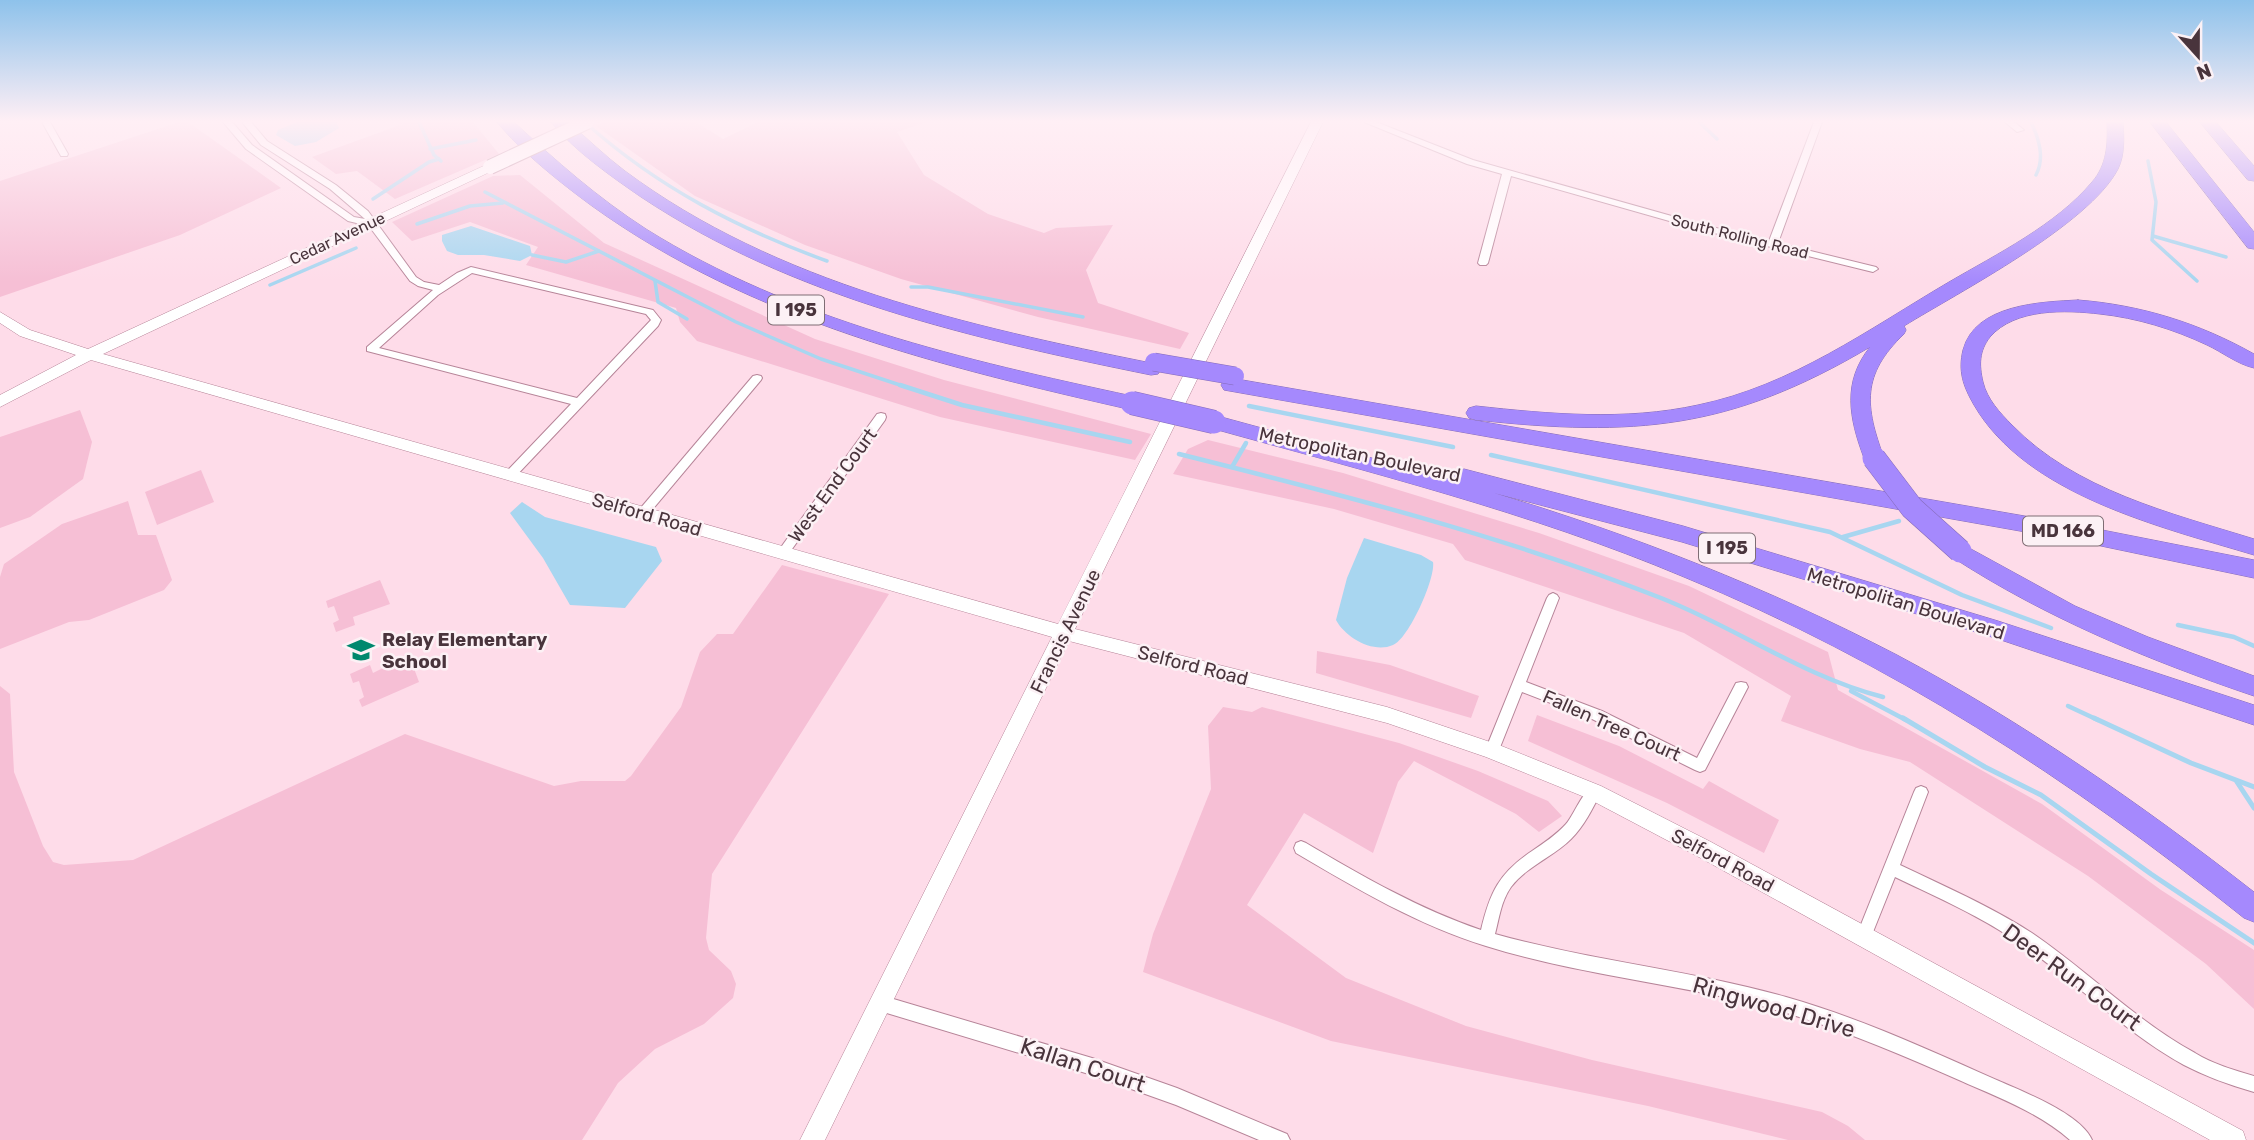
<svg xmlns="http://www.w3.org/2000/svg" width="2254" height="1140" font-family="Rubik,sans-serif">
	<style>
		.green { fill: #f6bfd5 }
		.water { fill: #a8d6f0 }
		.lines { fill: none; stroke-linecap: round; stroke-linejoin: round }
		.stream-far2 { stroke: #a8d6f0; stroke-width: 3.5 }
		.stream-far1 { stroke: #a8d6f0; stroke-width: 4.5 }
		.stream { stroke: #a8d6f0; stroke-width: 5 }
		.street-casing { stroke: #b68498; stroke-width: 2 }
		.secondary-casing { stroke: #b68498; stroke-width: 1 }
		.highway-casing { stroke: #856bb9; stroke-width: 1 }
		.street { fill: #fff; fill-rule: evenodd }
		.secondary { fill: #fff; fill-rule: evenodd }
		.highway { fill: #a589fd; fill-rule: evenodd }
		.secondary-bridge-casing { stroke: #b68498; stroke-width: 16; stroke-linecap: butt }
		.highway-bridge-far1-casing { stroke: #856bb9; stroke-width: 19; stroke-linecap: butt }
		.highway-bridge-casing { stroke: #856bb9; stroke-width: 24; stroke-linecap: butt }
		.secondary-bridge { stroke: #fff; stroke-width: 14 }
		.highway-bridge-far1 { stroke: #a589fd; stroke-width: 18 }
		.highway-bridge { stroke: #a589fd; stroke-width: 23 }
		.labels { text-anchor: middle; stroke-width: 5; stroke-linejoin: round; paint-order: stroke }
		.far-street-label { font-size: 16px; fill: #49343c; stroke: #fcf1f5 }
		.shield { fill: #fcf1f5; stroke: #7f6d74; stroke-width: 2 }
		.shield-label { font-size: 18px; font-weight: bold; fill: #49343c }
		.street-label { font-size: 19px; fill: #49343c; stroke: #fcf1f5 }
		.poi-label { font-size: 19px; font-weight: bold; fill: #49343c; stroke: #fcf1f5; text-anchor: start }
		.near-street-label { font-size: 23px; fill: #49343c; stroke: #fcf1f5 }
	</style>
	<rect width="100%" height="100%" fill="#fedce9"/>
	<g class="green">
		<polygon points="179,122 188,122 281,188 180,235 0,297 0,181"/>
		<polygon points="399,122 473,122 499,154 395,199 357,171 336,174 312,157 400,125"/>
		<polygon points="605,122 696,122 723,139 758,122 927,122 897,132 924,175 988,214 1044,233 1056,228 1113,225 1086,270 1098,303 1189,333 1180,349 1038,317 901,279 805,245 695,196 596,126"/>
		<polygon points="520,175 604,243 815,339 944,380 1151,434 1135,460 940,417 697,341 680,322 676,308 526,265 538,247 470,222 412,241 392,222 493,176"/>
		<polygon points="80,410 92,442 83,479 30,517 0,528 0,437"/>
		<polygon points="1208,440 1343,473 1539,533 1689,586 1828,652 1838,690 2042,804 2161,890 2254,950 2254,1009 2206,964 2088,876 1910,762 1860,749 1781,721 1791,696 1684,633 1465,560 1453,544 1334,509 1173,474 1188,449"/>
		<polygon points="201,470 214,502 157,525 145,492"/>
		<polygon points="128,501 138,535 156,535 172,580 164,590 89,620 69,622 0,649 0,577 4,564 62,524"/>
		<polygon points="782,565 889,594 712,874 706,938 709,950 731,971 736,984 733,998 704,1024 655,1049 618,1083 582,1140 0,1140 0,686 10,694 14,772 43,846 53,862 64,865 133,860 405,734 554,786 581,781 625,781 631,776 681,707 700,652 717,634 733,634"/>
		<polygon points="380,580 390,604 353,617 355,625 336,632 333,623 339,620 334,606 328,608 326,601"/>
		<polygon points="1317,651 1390,665 1479,696 1471,718 1316,673"/>
		<polygon points="409,655 419,682 362,707 359,700 364,697 359,681 353,683 350,674 370,665 373,673"/>
		<polygon points="1223,707 1252,712 1262,707 1399,743 1478,771 1548,801 1562,816 1539,832 1516,814 1414,761 1398,782 1373,853 1304,813 1247,905 1346,978 1466,1026 1592,1060 1822,1112 1848,1126 1865,1140 1788,1140 1648,1106 1331,1041 1143,972 1153,934 1211,789 1208,726"/>
		<polygon points="1537,715 1619,746 1703,789 1709,781 1779,820 1764,853 1667,803 1528,741"/>
	</g>
	<g class="water">
		<polygon points="297,122 336,122 339,128 316,142 295,146 276,135 278,130"/>
		<polygon points="471,226 530,246 532,255 520,261 484,255 458,255 447,251 442,241 442,235"/>
		<polygon points="522,502 545,517 656,547 662,561 625,608 570,605 543,558 510,513"/>
		<path d="M1364,538L1421,555L1433,562C1436,577 1409,639 1393,645C1373,654 1345,637 1336,620L1347,578Z"/>
	</g>
	<g class="lines">
		<g class="stream-far2">
			<polyline points="419,122 434,155 441,161"/>
			<polyline points="1699,122 1717,139"/>
			<path d="M2031,122C2039,139 2045,158 2036,175"/>
			<path d="M588,125C659,188 739,229 827,261"/>
			<polyline points="430,149 476,140"/>
			<polyline points="2148,161 2156,202 2152,240 2197,281"/>
			<polyline points="485,192 736,322 821,359 906,387"/>
			<polyline points="373,199 429,162 439,159"/>
			<polyline points="417,224 470,206 503,203"/>
			<polyline points="2153,236 2226,257"/>
			<polyline points="532,255 566,262 599,251"/>
			<polyline points="655,281 658,302 687,319"/>
			<polyline points="270,285 356,248"/>
			<polyline points="911,287 928,287 1083,317"/>
		</g>
		<g class="stream-far1">
			<polyline points="900,385 962,405 1130,442"/>
			<polyline points="1249,406 1453,447"/>
			<path d="M1179,454C1343,495 1504,536 1661,598C1737,628 1804,677 1883,697"/>
			<polyline points="1491,455 1830,532 1962,595 2051,628"/>
			<polyline points="1232,467 1246,443"/>
			<polyline points="1843,537 1899,521"/>
			<polyline points="2178,625 2234,637 2254,646"/>
			<polyline points="1851,691 1906,720"/>
			<polyline points="2068,706 2098,720"/>
		</g>
		<g class="stream">
			<polyline points="1903,718 1985,767 2041,795 2151,874 2254,943"/>
			<polyline points="2094,718 2191,763 2254,787"/>
			<polyline points="2237,782 2254,808"/>
		</g>
		<defs>
			<g id="street">
				<polygon points="42,122 50,122 68,154 67,156 61,156"/>
				<path d="M223,122H232L252,145L354,217L365,219L330,189L261,145L242,122H251L267,141L336,185L368,211L416,277L424,282L439,285L457,273L471,267L653,310L661,320L658,326L514,478H506L504,475L506,472L571,404L367,351V347L433,290L418,286L410,281L369,226L348,221L246,149ZM472,273L646,314L651,320L577,398L379,348L438,295Z"/>
				<polygon points="1364,122 1376,122 1473,160 1700,224 1769,241 1814,122 1822,122 1778,243 1876,267 1878,269 1873,272 1694,228 1511,176 1488,263 1486,265 1480,265 1478,263 1502,174 1467,164"/>
				<polygon points="2005,122 2014,122 2024,130 2017,132"/>
				<polygon points="757,375 761,376 762,378 761,380 647,516 639,516 637,513 639,510 753,376"/>
				<polygon points="881,413 885,414 886,417 885,420 787,556 779,556 777,553 779,550 877,414"/>
				<polygon points="1553,593 1557,595 1559,598 1526,682 1602,711 1697,758 1736,683 1741,682 1746,683 1748,687 1705,770 1700,772 1695,770 1592,719 1522,692 1497,755 1492,757 1487,755 1485,751 1547,598 1549,595"/>
				<path d="M1594,786L1599,788L1601,792C1593,808 1584,826 1571,839C1553,857 1527,866 1511,887C1501,901 1499,919 1495,934C1591,961 1690,970 1786,997C1860,1018 1929,1050 1999,1081C2024,1092 2081,1114 2092,1140H2070C2038,1112 1997,1097 1959,1080C1891,1050 1822,1021 1750,1003C1662,982 1572,973 1486,946C1418,925 1357,889 1296,853L1294,848L1296,843L1301,841L1306,843C1362,876 1419,909 1481,930C1490,892 1499,873 1532,851C1544,843 1556,835 1566,824C1574,815 1583,790 1594,786Z"/>
				<path d="M1921,786L1926,788L1928,792L1900,865C1944,886 1990,906 2032,933C2088,971 2135,1020 2195,1053C2213,1064 2234,1070 2254,1076V1092C2230,1085 2207,1077 2184,1065C2125,1033 2078,983 2022,945C1983,917 1938,898 1895,877L1869,942L1864,944L1859,942L1856,937L1914,792L1916,788Z"/>
				<polygon points="880,995 1092,1058 1177,1088 1287,1134 1290,1140 1259,1140 1176,1105 1092,1075 880,1011 874,1009 872,1003 874,997"/>
			</g>
			<polygon id="secondary" points="1311,122 1323,122 1075,629 1387,707 1499,745 1601,786 1711,842 2243,1131 2246,1140 2210,1140 1697,856 1587,798 1486,757 1387,723 1069,641 825,1140 800,1140 1052,637 91,360 0,407 0,395 76,355 20,336 0,323 0,312 30,330 88,349 490,163 494,164 494,170 103,354 1058,624"/>
			<g id="highway">
				<path d="M497,122H514C556,161 598,198 646,229C793,321 965,360 1132,396L1139,398L1142,403L1139,408L1132,410C943,367 752,321 592,206C562,184 520,151 497,122Z"/>
				<path d="M551,122H568C587,138 605,156 625,171C777,284 969,326 1151,363L1158,364L1161,369L1158,374L1151,375C974,339 793,298 641,197C612,177 573,150 551,122Z"/>
				<path d="M2107,122H2123C2124,137 2125,155 2118,169C2089,225 1959,292 1904,326L1906,330L1904,334C1861,375 1865,406 1884,458L1881,463L1874,465L1867,463L1864,458C1849,418 1842,382 1870,347C1730,430 1635,437 1476,420L1469,418L1466,413L1469,408L1476,406C1549,414 1625,421 1698,405C1791,386 1869,329 1949,282C1997,254 2056,225 2092,182C2107,165 2108,144 2107,122Z"/>
				<polygon points="2150,122 2166,122 2254,232 2254,249 2248,248"/>
				<polygon points="2200,122 2216,122 2254,166 2254,181 2248,180"/>
				<path d="M2078,300C2141,305 2199,323 2254,354V368C2237,364 2222,352 2207,345C2173,329 2137,318 2100,314C2066,310 2015,308 1990,337C1979,351 1979,365 1983,382C1987,399 2000,413 2012,425C2075,490 2170,513 2254,539V555C2161,527 2026,495 1974,405C1963,386 1958,371 1963,350C1975,304 2041,302 2078,300Z"/>
				<polygon points="1231,378 2082,526 2254,560 2254,578 2082,542 1224,390 1221,385 1224,380"/>
				<path d="M1214,415L1456,481L1453,477L1456,472L1464,469L1683,526L1998,621L2254,705V725L1995,638L1682,542L1494,493C1633,535 1768,588 1897,655C2023,722 2141,804 2254,892V922L2244,918C2072,780 1889,661 1684,577C1530,512 1368,472 1207,427L1204,422L1207,417Z"/>
				<path d="M1960,543L2075,606L2148,637L2254,676V696C2148,660 2046,618 1952,557L1949,551L1952,545Z"/>
			</g>
		</defs>
		<use href="#street" class="street-casing"/>
		<use href="#secondary" class="secondary-casing"/>
		<use href="#highway" class="highway-casing"/>
		<use href="#street" class="street"/>
		<use href="#secondary" class="secondary"/>
		<use href="#highway" class="highway"/>
		<defs>
			<polyline id="secondary-bridge" points="490,167 587,122"/>
			<polyline id="highway-bridge-far1" points="1154,362 1235,376"/>
			<g id="highway-bridge">
				<polyline points="1132,403 1214,422"/>
				<polyline points="1874,458 1912,508 1960,551"/>
			</g>
		</defs>
		<use href="#secondary-bridge" class="secondary-bridge-casing"/>
		<use href="#highway-bridge-far1" class="highway-bridge-far1-casing"/>
		<use href="#highway-bridge" class="highway-bridge-casing"/>
		<use href="#secondary-bridge" class="secondary-bridge"/>
		<use href="#highway-bridge-far1" class="highway-bridge-far1"/>
		<use href="#highway-bridge" class="highway-bridge"/>
	</g>
	<linearGradient id="sky" x2="0" y2="1"><stop stop-color="#8ec2eb"/><stop offset="0.43" stop-color="#ffeff5"/><stop offset="1" stop-color="#ffeff5" stop-opacity="0"/></linearGradient>
	<rect width="2254" height="282" fill="url(#sky)"/>
	<defs>
		<symbol id="school-bare" viewBox="-9 -9 18 18"><path d="M0-5L7-2L0 1L-7-2ZM-4 1L0 2.5L4 1V4Q0 6-4 4Z" fill="#00886e" stroke="#fcf1f5" stroke-width="2.5" paint-order="stroke"/></symbol>
	</defs>
	<g fill-rule="evenodd">
		<use href="#school-bare" x="342" y="631" width="38" height="38"/>
	</g>
	<g class="labels">
		<g class="far-street-label">
			<text transform="translate(1740 236) rotate(14)" y="6">South Rolling Road</text>
			<text transform="translate(337 238) rotate(-25)" y="6">Cedar Avenue</text>
		</g>
		<g class="shield">
			<rect x="768" y="295.5" width="56" height="29" rx="5"/>
			<rect x="2023" y="516.5" width="80" height="29" rx="5"/>
			<rect x="1699" y="533.5" width="56" height="29" rx="5"/>
		</g>
		<g class="shield-label">
			<text x="796" y="316">I 195</text>
			<text x="2063" y="537">MD 166</text>
			<text x="1727" y="554">I 195</text>
		</g>
		<g class="street-label">
			<text transform="translate(1360 454) rotate(12)" y="7">Metropolitan Boulevard</text>
			<text transform="translate(832 485) rotate(-54)" y="7">West End Court</text>
			<text transform="translate(647 514) rotate(16)" y="7">Selford Road</text>
			<text transform="translate(1906 603) rotate(17)" y="7">Metropolitan Boulevard</text>
			<text transform="translate(1065 631) rotate(-64)" y="7">Francis Avenue</text>
			<text transform="translate(1193 665) rotate(14)" y="7">Selford Road</text>
			<text transform="translate(1612 725) rotate(24)" y="7">Fallen Tree Court</text>
			<text transform="translate(1723 860) rotate(28)" y="7">Selford Road</text>
		</g>
		<g class="poi-label">
			<text x="382" y="646">Relay Elementary<tspan x="382" dy="22">School</tspan></text>
		</g>
		<g class="near-street-label">
			<text transform="translate(2072 977) rotate(36)" y="8">Deer Run Court</text>
			<text transform="translate(1774 1007) rotate(16)" y="8">Ringwood Drive</text>
			<text transform="translate(1083 1065) rotate(18)" y="8">Kallan Court</text>
		</g>
	</g>
	<g transform="translate(2198 56) rotate(159)" stroke="#fcf1f5" stroke-width="5" paint-order="stroke">
	<path d="M0-5L12 26L0 18L-12 26Z" fill="#49343c"/>
	<text y="-10" font-size="19" font-weight="bold" text-anchor="middle" fill="#49343c">N</text>
	</g>
</svg>
